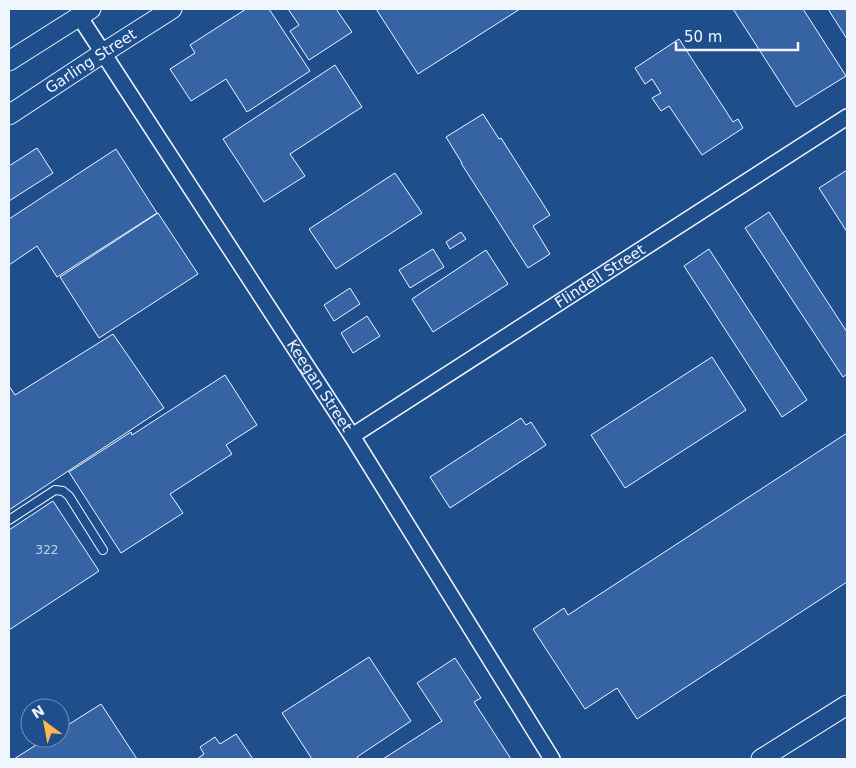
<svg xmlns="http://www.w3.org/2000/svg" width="856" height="768" font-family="'DejaVu Sans',sans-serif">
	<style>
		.building { fill: #3563a3; stroke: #f2f6ff }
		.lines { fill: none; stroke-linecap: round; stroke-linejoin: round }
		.service-casing { stroke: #f2f6ff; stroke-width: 10 }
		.minor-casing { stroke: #f2f6ff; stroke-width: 18 }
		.tertiary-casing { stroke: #f2f6ff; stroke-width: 21 }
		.service { stroke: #1f4e8c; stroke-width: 8 }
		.minor { stroke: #1f4e8c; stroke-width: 15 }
		.tertiary { stroke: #1f4e8c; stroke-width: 19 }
		.labels { text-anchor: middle; stroke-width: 4; stroke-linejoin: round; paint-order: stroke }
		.number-label { font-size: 12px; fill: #c3d1e8 }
		.street-label { font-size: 15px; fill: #f2f6ff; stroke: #1f4e8c }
	</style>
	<rect width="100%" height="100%" fill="#1f4e8c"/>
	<g class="building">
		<polygon points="246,9 269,9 310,71 247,112 226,79 191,101 170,69 195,53 190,45"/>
		<polygon points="288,9 336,9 352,32 309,60 290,31 299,25"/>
		<polygon points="376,9 520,9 418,74"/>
		<polygon points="733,9 803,9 846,76 796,107"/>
		<polygon points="828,9 847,9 847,39"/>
		<polygon points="679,39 733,122 738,119 743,128 702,155 669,106 661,111 652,98 661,93 652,79 645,84 635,68"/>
		<polygon points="335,65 362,107 290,154 305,176 264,202 223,139"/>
		<polygon points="483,114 499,139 501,138 550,215 533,226 550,254 528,268 461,163 462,163 446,137"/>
		<polygon points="37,148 53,173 9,201 9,166"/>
		<polygon points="116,149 157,213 57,277 37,246 9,265 9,219"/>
		<polygon points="847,170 847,232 819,188"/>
		<polygon points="395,173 422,213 336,269 309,229"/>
		<polygon points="769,212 847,332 847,374 843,377 745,228"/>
		<polygon points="158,213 198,274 99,338 60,277"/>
		<polygon points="461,232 466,239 450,249 446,242"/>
		<polygon points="433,249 444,267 410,288 399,270"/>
		<polygon points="709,249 807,400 782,417 684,266"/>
		<polygon points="486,250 508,284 433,332 412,299"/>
		<polygon points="350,288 360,304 334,321 324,305"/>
		<polygon points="367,316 380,336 353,353 341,333"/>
		<polygon points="113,334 164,408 9,510 9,386 15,395"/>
		<polygon points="712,357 746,410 625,488 591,435"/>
		<polygon points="225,375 257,425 226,445 232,454 170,494 183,513 121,553 69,472 131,432 132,435"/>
		<polygon points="521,418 526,425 531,422 546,445 450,508 430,477"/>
		<polygon points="847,433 847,582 637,719 617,688 585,709 533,629 564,608 568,615"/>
		<polygon points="53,501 99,571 9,630 9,530"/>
		<polygon points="369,657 411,721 357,757 358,759 312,759 282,713"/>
		<polygon points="455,658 481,698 474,702 511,759 383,759 442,721 417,683"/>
		<polygon points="101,704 137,759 14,759 47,738 60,738 60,730"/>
		<polygon points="236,734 253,759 197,759 204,754 200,747 215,737 220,744"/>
	</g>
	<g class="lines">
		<defs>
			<polyline id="service" points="9,520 55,490 63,491 69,496 103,550"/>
			<g id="minor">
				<path id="s1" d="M79,16L352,436L552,759"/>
				<path id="s2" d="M352,436L847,117"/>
			</g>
			<g id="tertiary">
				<polyline points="9,61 91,9"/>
				<path id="s3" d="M9,115L103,53L172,9"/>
				<polyline points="761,759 847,705"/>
			</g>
		</defs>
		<use href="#service" class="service-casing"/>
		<use href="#minor" class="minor-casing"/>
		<use href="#tertiary" class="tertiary-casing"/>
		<use href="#service" class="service"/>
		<use href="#minor" class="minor"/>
		<use href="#tertiary" class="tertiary"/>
	</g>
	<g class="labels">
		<g class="number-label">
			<text x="47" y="554">322</text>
		</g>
		<g class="street-label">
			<text dy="5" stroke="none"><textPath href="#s3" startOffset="98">Garling Street</textPath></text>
			<text dy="5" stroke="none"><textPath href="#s2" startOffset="295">Flindell Street</textPath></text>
			<text dy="5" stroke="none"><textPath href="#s1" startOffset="441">Keegan Street</textPath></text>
		</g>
	</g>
	<rect width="856" height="768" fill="none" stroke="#f2f6ff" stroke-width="20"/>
	<g transform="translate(45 723) rotate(328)"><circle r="24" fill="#1f4e8c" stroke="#7391ba"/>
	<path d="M0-4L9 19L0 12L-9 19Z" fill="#ffb74d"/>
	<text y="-8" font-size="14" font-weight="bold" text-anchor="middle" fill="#f2f6ff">N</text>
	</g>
	<path d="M676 42v8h122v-8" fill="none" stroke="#f2f6ff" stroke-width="2.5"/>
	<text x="684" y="42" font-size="15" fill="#f2f6ff" stroke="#1f4e8c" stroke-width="4" paint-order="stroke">50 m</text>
</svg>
